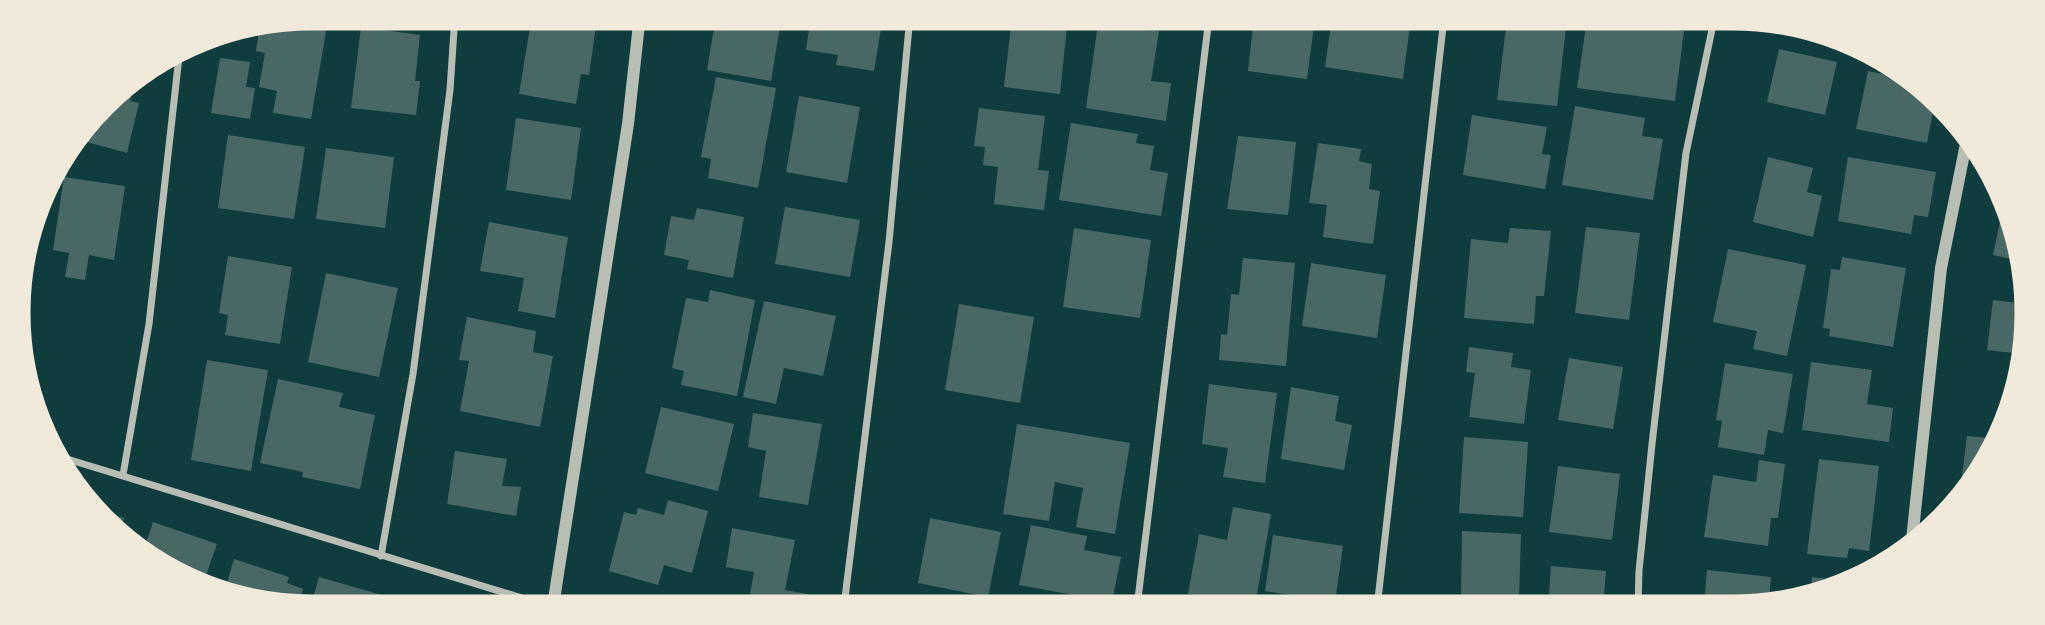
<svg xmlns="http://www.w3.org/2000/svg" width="2045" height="625" font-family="'Fira Sans Condensed',sans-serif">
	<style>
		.building { fill: #486865 }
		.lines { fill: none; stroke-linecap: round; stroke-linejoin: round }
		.minor { stroke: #b8beb3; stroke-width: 7 }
		.tertiary { stroke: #b8beb3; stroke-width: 12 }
		.rim { fill: none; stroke: #f1e9da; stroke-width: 9 }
	</style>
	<rect width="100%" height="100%" fill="#0f3d3e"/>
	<g class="building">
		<polygon points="312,14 329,14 311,119 273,113 277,91 259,87 265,53 256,51 260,24"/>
		<polygon points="532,15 584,15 583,24 596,26 589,75 581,74 576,104 519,94"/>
		<polygon points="716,16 768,16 767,24 780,26 771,81 707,70"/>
		<polygon points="811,16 883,16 874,71 836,65 838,55 806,50"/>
		<polygon points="1012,17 1068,17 1060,94 1004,87"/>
		<polygon points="1099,17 1146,17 1144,30 1159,31 1151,81 1171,83 1166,121 1086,108"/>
		<polygon points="1254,18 1315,18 1307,79 1248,71"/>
		<polygon points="1332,18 1411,18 1403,79 1325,67"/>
		<polygon points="1507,19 1567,19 1557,106 1497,100"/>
		<polygon points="1587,19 1600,19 1684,31 1675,101 1577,88"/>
		<polygon points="1784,20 1791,20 1837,39 1836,40 1782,26"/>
		<polygon points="361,27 420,35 415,81 420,81 416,115 351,108"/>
		<polygon points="1779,49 1837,62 1825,115 1767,102"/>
		<polygon points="220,58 250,62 246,87 255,88 250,119 211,113"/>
		<polygon points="1895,67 1903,69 1935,101 1927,143 1856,129 1868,71 1893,76"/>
		<polygon points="716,77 776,88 758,188 708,178 711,159 701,157"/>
		<polygon points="133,78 136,78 130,101 139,103 127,153 76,139 115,88"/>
		<polygon points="799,96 860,107 847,183 786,172"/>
		<polygon points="1575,106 1645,118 1642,136 1663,139 1653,200 1562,185"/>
		<polygon points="979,108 1045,116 1038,170 1049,171 1044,210 994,204 998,167 983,165 985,147 974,146"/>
		<polygon points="1472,115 1547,127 1542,154 1551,155 1545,189 1463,175"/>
		<polygon points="516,118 581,128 571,200 506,190"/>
		<polygon points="1071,123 1138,134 1136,143 1154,146 1150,170 1168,173 1161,216 1059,200"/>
		<polygon points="228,135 305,147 294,219 218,208"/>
		<polygon points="1238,136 1296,142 1288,215 1227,209"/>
		<polygon points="1318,143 1361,149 1359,161 1372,164 1369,189 1380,191 1373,244 1323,237 1327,205 1309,203"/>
		<polygon points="326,148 394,157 385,228 316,219"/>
		<polygon points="1768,157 1813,168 1807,192 1822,196 1813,237 1753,222"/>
		<polygon points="1848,157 1936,172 1928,217 1914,215 1911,234 1838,221"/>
		<polygon points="64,177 125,186 114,260 89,255 85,280 65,277 69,253 53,250"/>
		<polygon points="2004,203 2025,255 2025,262 1993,255"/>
		<polygon points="785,207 860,220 850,277 775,264"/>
		<polygon points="697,208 744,217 733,278 687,269 689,260 664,255 671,216 694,220"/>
		<polygon points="489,222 568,237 555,318 518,311 524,278 480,271"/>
		<polygon points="1586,227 1640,233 1629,320 1575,313"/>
		<polygon points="1074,228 1151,240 1140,318 1063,307"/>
		<polygon points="1510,228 1551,231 1544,296 1536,296 1534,324 1464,318 1471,239 1508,243"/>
		<polygon points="1728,249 1806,265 1787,356 1753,349 1757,331 1713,322"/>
		<polygon points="228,256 292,267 280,344 225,335 228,315 219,313"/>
		<polygon points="1842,257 1906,268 1893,347 1829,336 1830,329 1823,328 1831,269 1840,270"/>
		<polygon points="1243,258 1295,263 1286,366 1219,360 1221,334 1227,335 1231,294 1239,295"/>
		<polygon points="1311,263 1386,275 1377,338 1302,326"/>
		<polygon points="326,273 398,288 379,377 308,362"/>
		<polygon points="710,290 755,300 737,396 681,385 684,371 672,368 686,298 708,302"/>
		<polygon points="1993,300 2025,304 2025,367 2013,366 2014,353 1987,350"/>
		<polygon points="764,301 836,316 823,376 784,368 776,404 743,397"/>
		<polygon points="959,304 1034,317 1020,403 945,390"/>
		<polygon points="467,317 536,331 533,352 553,356 540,427 460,411 469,361 459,360"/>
		<polygon points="1469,347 1513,353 1511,367 1531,370 1524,424 1469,417 1475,373 1466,372"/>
		<polygon points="1569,358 1623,367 1613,429 1558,420"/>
		<polygon points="207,360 268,370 251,471 191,460"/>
		<polygon points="1811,362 1872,370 1867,404 1893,408 1889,442 1802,430"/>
		<polygon points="1725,363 1793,374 1783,433 1768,430 1764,455 1718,447 1722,421 1716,420"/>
		<polygon points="278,379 343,393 339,407 375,415 360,489 302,477 303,472 260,463"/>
		<polygon points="1209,384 1277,393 1265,483 1223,477 1228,448 1202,444"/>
		<polygon points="1291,387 1339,396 1335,421 1352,425 1344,470 1281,459"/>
		<polygon points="661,407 734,424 718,491 645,473"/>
		<polygon points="753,413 822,424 808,505 759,497 766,451 748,447"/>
		<polygon points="1017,424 1130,443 1115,534 1076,527 1083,488 1055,482 1049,521 1003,514"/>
		<polygon points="1967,436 1999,439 1991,461 1959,500"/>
		<polygon points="1464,437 1528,442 1523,517 1459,513"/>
		<polygon points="455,451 507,459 502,486 521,487 516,516 447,504"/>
		<polygon points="1819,459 1879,466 1869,551 1849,548 1847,558 1807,554"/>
		<polygon points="1759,460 1785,464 1778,518 1771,518 1768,546 1704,537 1713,475 1756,482"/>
		<polygon points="1558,466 1620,474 1612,540 1549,532"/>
		<polygon points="668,500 708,511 692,573 664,565 658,585 609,571 624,512 636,515 638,508 664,515"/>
		<polygon points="1233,507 1271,514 1255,606 1188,594 1199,534 1227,540"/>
		<polygon points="95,509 124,518 120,534"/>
		<polygon points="930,518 1001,532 988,597 918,583"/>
		<polygon points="153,522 217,544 203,584 146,560 129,543 144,549"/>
		<polygon points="1031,525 1087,536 1084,550 1121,557 1112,602 1019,585"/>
		<polygon points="732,528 795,540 785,590 808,594 806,606 748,606 754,572 726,567"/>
		<polygon points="1462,531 1521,534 1519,599 1461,598"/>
		<polygon points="1273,535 1343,546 1335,602 1265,591"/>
		<polygon points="234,559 289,577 287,583 303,589 298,605 254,605 224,593"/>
		<polygon points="1551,566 1606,571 1603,608 1548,608"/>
		<polygon points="1707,570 1771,577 1768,608 1704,608"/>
		<polygon points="319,577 403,601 401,605 311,605"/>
		<polygon points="1812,577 1855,583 1810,597"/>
	</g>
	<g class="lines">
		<g class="minor">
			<polyline points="54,455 548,606"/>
			<polyline points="123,475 149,324 180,48"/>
			<polyline points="381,556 413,374 450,90 455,15"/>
			<polyline points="844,606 889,242 910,16"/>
			<polyline points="1137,607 1209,18"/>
			<polyline points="1377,608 1444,18"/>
			<polyline points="1638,608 1639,571 1652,444 1686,153 1714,20"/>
		</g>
		<g class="tertiary">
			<polyline points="1911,549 1941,268 1968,134"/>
			<polyline points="553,606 628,124 640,15"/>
		</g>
	</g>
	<path d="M0 0H2045V625H0ZM312 26H1733A286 286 0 0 1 2019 312V313A286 286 0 0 1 1733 599H312A286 286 0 0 1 26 313V312A286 286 0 0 1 312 26Z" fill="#f1e9da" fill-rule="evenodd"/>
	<path class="rim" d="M312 26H1733A286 286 0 0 1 2019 312V313A286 286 0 0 1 1733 599H312A286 286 0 0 1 26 313V312A286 286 0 0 1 312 26Z"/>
</svg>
